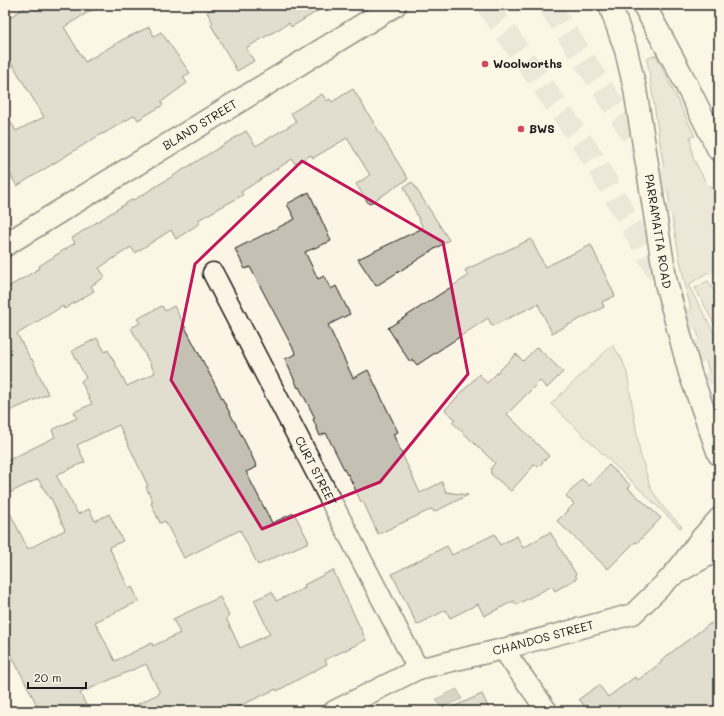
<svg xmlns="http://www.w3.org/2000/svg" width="724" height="716" font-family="Mali,sans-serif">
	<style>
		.green { fill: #dbd5c8; stroke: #7c7872 }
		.water { fill: #b0aba1; stroke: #75726c }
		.building { fill: #c4c0b3; stroke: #1c1c1c }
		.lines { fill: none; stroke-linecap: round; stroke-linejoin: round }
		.highway-tunnel { stroke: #dad4c7; stroke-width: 22; stroke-dasharray: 22 11; stroke-linecap: butt }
		.street-casing { stroke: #1c1c1c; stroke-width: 23 }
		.secondary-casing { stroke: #1c1c1c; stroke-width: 25 }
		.primary-casing { stroke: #1c1c1c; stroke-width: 25 }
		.street { stroke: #fcf5e5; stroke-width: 20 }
		.secondary { stroke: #fcf5e5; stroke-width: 22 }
		.primary { stroke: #fcf5e5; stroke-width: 22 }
		.marked { fill: none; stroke: #c2185b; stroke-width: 3; stroke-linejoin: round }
		.poi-dot { fill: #d1495b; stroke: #fcf5e5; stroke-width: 1.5 }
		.labels { text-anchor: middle; stroke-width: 3; stroke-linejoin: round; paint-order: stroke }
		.poi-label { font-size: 12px; font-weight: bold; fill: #1c1c1c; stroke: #fcf5e5; text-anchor: start }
		.street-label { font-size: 12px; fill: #1c1c1c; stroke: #fcf5e5 }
	</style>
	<rect width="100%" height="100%" fill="#fcf5e5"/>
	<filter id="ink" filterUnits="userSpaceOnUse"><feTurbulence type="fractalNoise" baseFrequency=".025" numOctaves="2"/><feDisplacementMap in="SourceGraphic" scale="8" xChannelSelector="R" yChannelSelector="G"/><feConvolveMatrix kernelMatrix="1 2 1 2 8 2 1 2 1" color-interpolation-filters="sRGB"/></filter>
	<g filter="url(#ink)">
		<g class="green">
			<path d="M656,55L695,136L690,137L693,158L707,184L717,194L719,193V265L688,285L719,342V401C706,363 694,324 685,284C669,210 659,134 647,59Z"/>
			<polygon points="708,281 719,300 719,333 695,288"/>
			<polygon points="612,345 622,359 627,373 640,453 651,489 663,507 682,527 680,528 551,404"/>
		</g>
		<polygon class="water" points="457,689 462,699 441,708 436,699"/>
		<g class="building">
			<polygon points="30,5 100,5 64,27 85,62 122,40 149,27 154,36 161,32 190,73 183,77 187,83 161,102 163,105 138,120 135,115 103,134 103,133 17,186 5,165 5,113 16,131 44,117 5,52 5,20"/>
			<polygon points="219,5 328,5 291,27 289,23 246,48 254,61 237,71 211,25 213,23 207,12"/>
			<polygon points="353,89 408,179 369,204 356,184 370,175 347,138 313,158 311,155 295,164 292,159 241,192 243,195 198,220 200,223 176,239 171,230 135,253 131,247 99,268 105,277 91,286 94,291 64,309 63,306 17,334 31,360 32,359 48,394 5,413 5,289 40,268 39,266 75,243 72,238 133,199 134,200 246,131 256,146 296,122 291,113 322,94 327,101 330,99 332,102"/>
			<polygon points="412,182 449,240 376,286 358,259 423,228 404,187"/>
			<polygon points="309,192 331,241 305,252 318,279 324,276 331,289 336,286 350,314 328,325 353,378 368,370 398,432 393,434 420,493 442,482 446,492 468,495 434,512 432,509 378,534 363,501 361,502 348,474 347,475 326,433 320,436 313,419 315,418 299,387 298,388 285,359 296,354 250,267 245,269 235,249 295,219 287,204"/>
			<polygon points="531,239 545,267 591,245 615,296 602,302 604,307 552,333 538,304 492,326 488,318 417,365 413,360 410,362 388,328 468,276 465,270"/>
			<polygon points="162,306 165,311 174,306 244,440 257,467 246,472 272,523 294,513 309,542 258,565 240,530 184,558 165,521 160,523 151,503 153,502 146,487 148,486 119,425 77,445 85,462 56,475 78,514 89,509 95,521 109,514 123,541 109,547 129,589 132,587 139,601 95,622 115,661 152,643 153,646 180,633 173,619 220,597 229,616 226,618 240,648 270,634 254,600 272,592 276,601 305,588 304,585 333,570 366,640 325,660 327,664 297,680 277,691 276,689 229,711 124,711 160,693 146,664 80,693 89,711 40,711 5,643 5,503 28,549 65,530 51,498 50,499 38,479 5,495 5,462 55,437 52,430 77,418 74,412 92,404 81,381 86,378 72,351 97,338 105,352 108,350 127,386 155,373 131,328 140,323 137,319"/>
			<polygon points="537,347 563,372 547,388 540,381 507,414 549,456 538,467 535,464 511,491 491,474 491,468 495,463 452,422 455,419 445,410 479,374 487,383 516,354 523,361"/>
			<polygon points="609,465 631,486 628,488 661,518 637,543 635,542 608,569 557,521 574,504 566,496 582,479 589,486"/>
			<polygon points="550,532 576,574 575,575 577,578 555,591 552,586 516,605 514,601 484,616 478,604 450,618 446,610 417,625 392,574 447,546 452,555 495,534 500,545 517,536 523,548"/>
			<polygon points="711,623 719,634 719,706 713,711 588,711 579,699 599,685 608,697 635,677 638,680 662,662 661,660"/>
			<polygon points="482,694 490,711 444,711"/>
		</g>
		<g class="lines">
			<g class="highway-tunnel">
				<polyline points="487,5 593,158 719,380"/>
				<polyline points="549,5 719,269"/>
			</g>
			<defs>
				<g id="street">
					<path id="s1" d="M213,273L418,669"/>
					<polyline points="503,649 547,711"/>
					<path id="s2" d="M334,711L418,669L503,649L633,614L674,574L701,538L719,518"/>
				</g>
				<g id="secondary">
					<path id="s3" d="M5,245L395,5"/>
				</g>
				<g id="primary">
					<path id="s4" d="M610,5L626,50L635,89L666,283L690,373L719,454"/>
					<polyline points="644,5 681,74 719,150"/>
					<polyline points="674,574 711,553 719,551"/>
				</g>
			</defs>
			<use href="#street" class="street-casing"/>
			<use href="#secondary" class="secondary-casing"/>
			<use href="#primary" class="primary-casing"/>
			<use href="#street" class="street"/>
			<use href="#secondary" class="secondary"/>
			<use href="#primary" class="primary"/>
		</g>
	</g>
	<path d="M0 0H724V716H0ZM302,161L443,242L468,374L380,482L262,529L171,380L195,264Z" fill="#fcf5e5" fill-opacity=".55" fill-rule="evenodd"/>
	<path class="marked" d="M302,161L443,242L468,374L380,482L262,529L171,380L195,264Z"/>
	<g class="poi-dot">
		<circle cx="485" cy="64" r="4"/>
		<circle cx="521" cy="129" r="4"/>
	</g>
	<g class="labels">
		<g class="poi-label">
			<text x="493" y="68">Woolworths</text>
			<text x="529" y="133">BWS</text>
		</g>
		<g class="street-label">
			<text dy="4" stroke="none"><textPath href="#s3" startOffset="229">BLAND STREET</textPath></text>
			<text dy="4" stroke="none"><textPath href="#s4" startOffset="232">PARRAMATTA ROAD</textPath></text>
			<text dy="4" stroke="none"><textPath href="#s1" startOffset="223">CURT STREET</textPath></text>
			<text dy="4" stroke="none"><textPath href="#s2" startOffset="223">CHANDOS STREET</textPath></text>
		</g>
	</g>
	<rect width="724" height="716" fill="none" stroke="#fcf5e5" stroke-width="20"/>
	<rect x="10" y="10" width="704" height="696" fill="none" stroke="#1c1c1c" stroke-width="1.5" filter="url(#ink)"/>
	<path d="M28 682v6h58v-6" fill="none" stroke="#1c1c1c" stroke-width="2"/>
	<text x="34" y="682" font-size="12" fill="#1c1c1c" stroke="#fcf5e5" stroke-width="3" paint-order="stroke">20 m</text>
</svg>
